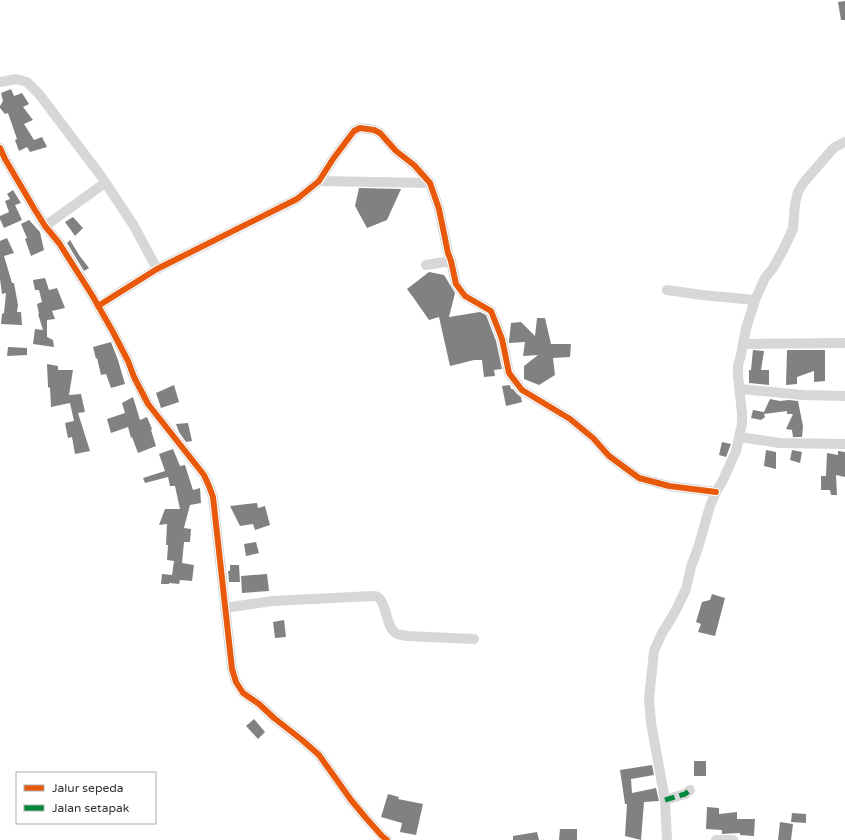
<svg xmlns="http://www.w3.org/2000/svg" width="845" height="840" font-family="'Varela Round',sans-serif">
	<style>
		.building { fill: #818181 }
		.lines { fill: none; stroke-linecap: round; stroke-linejoin: round }
		.minor { stroke: #d7d7d7; stroke-width: 10 }
		.quiet { stroke: #00873e; stroke-width: 5; stroke-dasharray: 10 5; stroke-linecap: butt }
		.cycleway-casing { stroke: #fff; stroke-width: 8 }
		.cycleway { stroke: #e8590c; stroke-width: 6 }
	</style>
	<rect width="100%" height="100%" fill="#fff"/>
	<g class="building">
		<polygon points="845,1 845,20 841,20 838,2"/>
		<polygon points="11,89 14,96 22,93 29,104 23,107 33,120 24,124 34,140 42,137 47,147 30,152 27,147 19,151 15,140 17,139 8,113 5,114 0,108 0,106 3,101 1,93"/>
		<polygon points="359,188 401,189 387,220 367,228 355,206"/>
		<polygon points="13,190 21,203 15,205 22,220 4,228 0,219 0,216 9,212 5,201 10,199 7,194"/>
		<polygon points="73,217 83,228 75,236 65,222"/>
		<polygon points="29,220 40,232 44,250 31,256 25,239 27,238 21,224"/>
		<polygon points="7,238 14,253 4,256 12,283 14,283 18,305 17,312 21,312 22,325 1,324 2,314 4,313 6,293 2,294 0,279 0,241"/>
		<polygon points="70,240 79,255 89,268 84,271 67,243"/>
		<polygon points="429,272 444,275 455,293 449,317 480,312 486,315 496,341 502,369 494,370 495,376 484,377 482,360 474,360 450,366 439,317 429,320 413,297 407,289"/>
		<polygon points="45,278 49,290 57,288 65,308 52,311 55,319 47,320 47,337 53,340 54,347 33,344 35,329 43,330 38,314 39,314 37,304 42,302 39,290 35,290 33,280"/>
		<polygon points="537,318 545,318 551,344 571,344 570,357 553,358 555,375 539,385 524,379 524,366 538,355 523,356 525,342 509,343 509,341 511,323 521,322 535,336"/>
		<polygon points="111,342 118,360 125,384 111,388 106,374 101,375 97,358 96,359 93,347"/>
		<polygon points="8,347 27,348 27,355 7,356"/>
		<polygon points="753,350 764,351 761,370 769,370 769,385 749,383 749,370 751,370"/>
		<polygon points="787,350 825,350 825,381 814,382 814,371 797,377 797,384 786,385"/>
		<polygon points="47,364 58,366 58,370 73,370 69,395 81,394 85,412 78,413 90,451 75,454 72,437 68,438 65,423 74,421 70,403 51,407 50,388 48,387"/>
		<polygon points="174,385 179,402 161,408 156,393"/>
		<polygon points="510,385 511,389 513,389 517,394 521,397 522,402 506,406 502,386"/>
		<polygon points="133,397 140,420 147,417 152,429 151,430 156,446 138,453 132,437 131,438 128,427 111,433 107,419 125,413 122,403"/>
		<polygon points="770,399 780,401 789,400 798,401 803,426 802,437 793,437 792,430 786,429 793,414 787,414 787,411 764,414 765,417 761,420 751,418 753,410 764,412"/>
		<polygon points="188,423 192,441 186,442 179,432 176,424"/>
		<polygon points="722,442 731,444 726,457 719,455"/>
		<polygon points="173,449 180,466 185,465 193,490 200,488 201,503 190,505 184,528 191,529 190,542 184,542 182,563 194,565 192,581 180,580 179,584 169,583 169,584 161,584 162,574 172,575 174,561 167,560 168,545 166,545 167,524 159,525 165,509 180,509 175,486 170,486 168,477 145,483 143,478 165,471 159,454"/>
		<polygon points="766,450 776,452 776,469 764,466"/>
		<polygon points="792,450 802,452 800,463 790,460"/>
		<polygon points="838,451 845,452 845,477 836,475 837,495 831,495 830,490 821,490 821,476 826,476 827,453 838,455"/>
		<polygon points="257,503 258,508 265,506 270,525 255,530 253,524 240,526 230,506"/>
		<polygon points="256,542 259,553 246,556 244,544"/>
		<polygon points="230,565 239,565 240,582 229,582 228,571 230,571"/>
		<polygon points="267,574 269,591 242,593 241,576"/>
		<polygon points="712,594 725,598 715,636 698,632 701,624 696,622 702,602 710,600"/>
		<polygon points="284,620 286,637 275,638 273,622"/>
		<polygon points="254,719 265,732 258,739 246,726"/>
		<rect x="694" y="761" width="12" height="15"/>
		<polygon points="652,765 654,775 631,779 632,793 656,788 659,801 644,802 641,840 625,836 627,804 625,804 620,770"/>
		<polygon points="388,794 399,797 398,799 423,804 416,835 400,832 402,823 381,817"/>
		<polygon points="707,807 719,808 719,814 737,812 737,819 755,819 754,836 740,835 740,833 722,834 722,830 706,829"/>
		<polygon points="792,813 806,814 806,823 791,822"/>
		<polygon points="780,822 793,824 791,840 778,840"/>
		<polygon points="560,829 577,829 577,840 559,840"/>
		<polygon points="537,832 539,840 513,840 513,836"/>
	</g>
	<g class="lines">
		<g class="minor">
			<polyline points="0,82 16,79 27,82 39,94 101,176 134,226 157,269"/>
			<polyline points="0,148 5,159 35,210 45,226 59,243 92,295 113,332 128,361 134,377 148,404 204,475 209,486 213,497 232,669 236,682 243,693 259,704 274,718 302,740 319,755 351,800 366,818 382,836 387,840"/>
			<polyline points="319,181 430,183"/>
			<polyline points="45,226 105,183"/>
			<polyline points="426,265 451,261"/>
			<polyline points="667,290 702,295 755,300"/>
			<polyline points="98,306 157,269 297,199 319,181 333,159 354,131 360,128 374,130 380,133 396,151 414,165 430,183 439,209 448,253 451,261 456,284 465,296 491,311 502,339 509,373 522,390 570,419 593,438 609,456 639,478 669,486 716,492"/>
			<polyline points="743,344 845,343"/>
			<polyline points="740,389 803,395 845,396"/>
			<polyline points="740,437 780,443 845,444"/>
			<path d="M225,608L272,601L373,596C375,596 378,597 379,598C388,607 385,627 397,634C399,635 404,635 407,636L474,639"/>
			<polyline points="665,800 685,794 690,790"/>
			<polyline points="667,840 665,800 651,723 649,699 654,651 662,633 669,622 677,608 686,589 691,567 698,548 710,506 716,492 723,480 736,451 742,424 742,413 738,376 738,366 741,355 746,329 755,300 765,278 773,268 783,250 793,229 795,204 798,192 804,182 831,151 835,147 845,142"/>
			<polyline points="716,840 733,840"/>
		</g>
		<polyline class="quiet" points="665,800 685,794 690,790"/>
		<defs>
			<g id="cycleway">
				<polyline points="0,148 5,159 35,210 45,226 59,243 92,295 113,332 128,361 134,377 148,404 204,475 209,486 213,497 232,669 236,682 243,693 259,704 274,718 302,740 319,755 351,800 366,818 382,836 387,840"/>
				<polyline points="98,306 157,269 297,199 319,181 333,159 354,131 360,128 374,130 380,133 396,151 414,165 430,183 439,209 448,253 451,261 456,284 465,296 491,311 502,339 509,373 522,390 570,419 593,438 609,456 639,478 669,486 716,492"/>
			</g>
		</defs>
		<use href="#cycleway" class="cycleway-casing"/>
		<use href="#cycleway" class="cycleway"/>
	</g>
	<rect x="16" y="772" width="140" height="52" fill="#ffffff" stroke="#adadad"/>
	<rect x="24" y="785" width="20" height="6" fill="#e8590c" stroke="#adadad"/>
	<text x="52" y="792" font-size="12" fill="#333333">Jalur sepeda</text>
	<rect x="24" y="805" width="20" height="6" fill="#00873e" stroke="#adadad"/>
	<text x="52" y="812" font-size="12" fill="#333333">Jalan setapak</text>
</svg>
